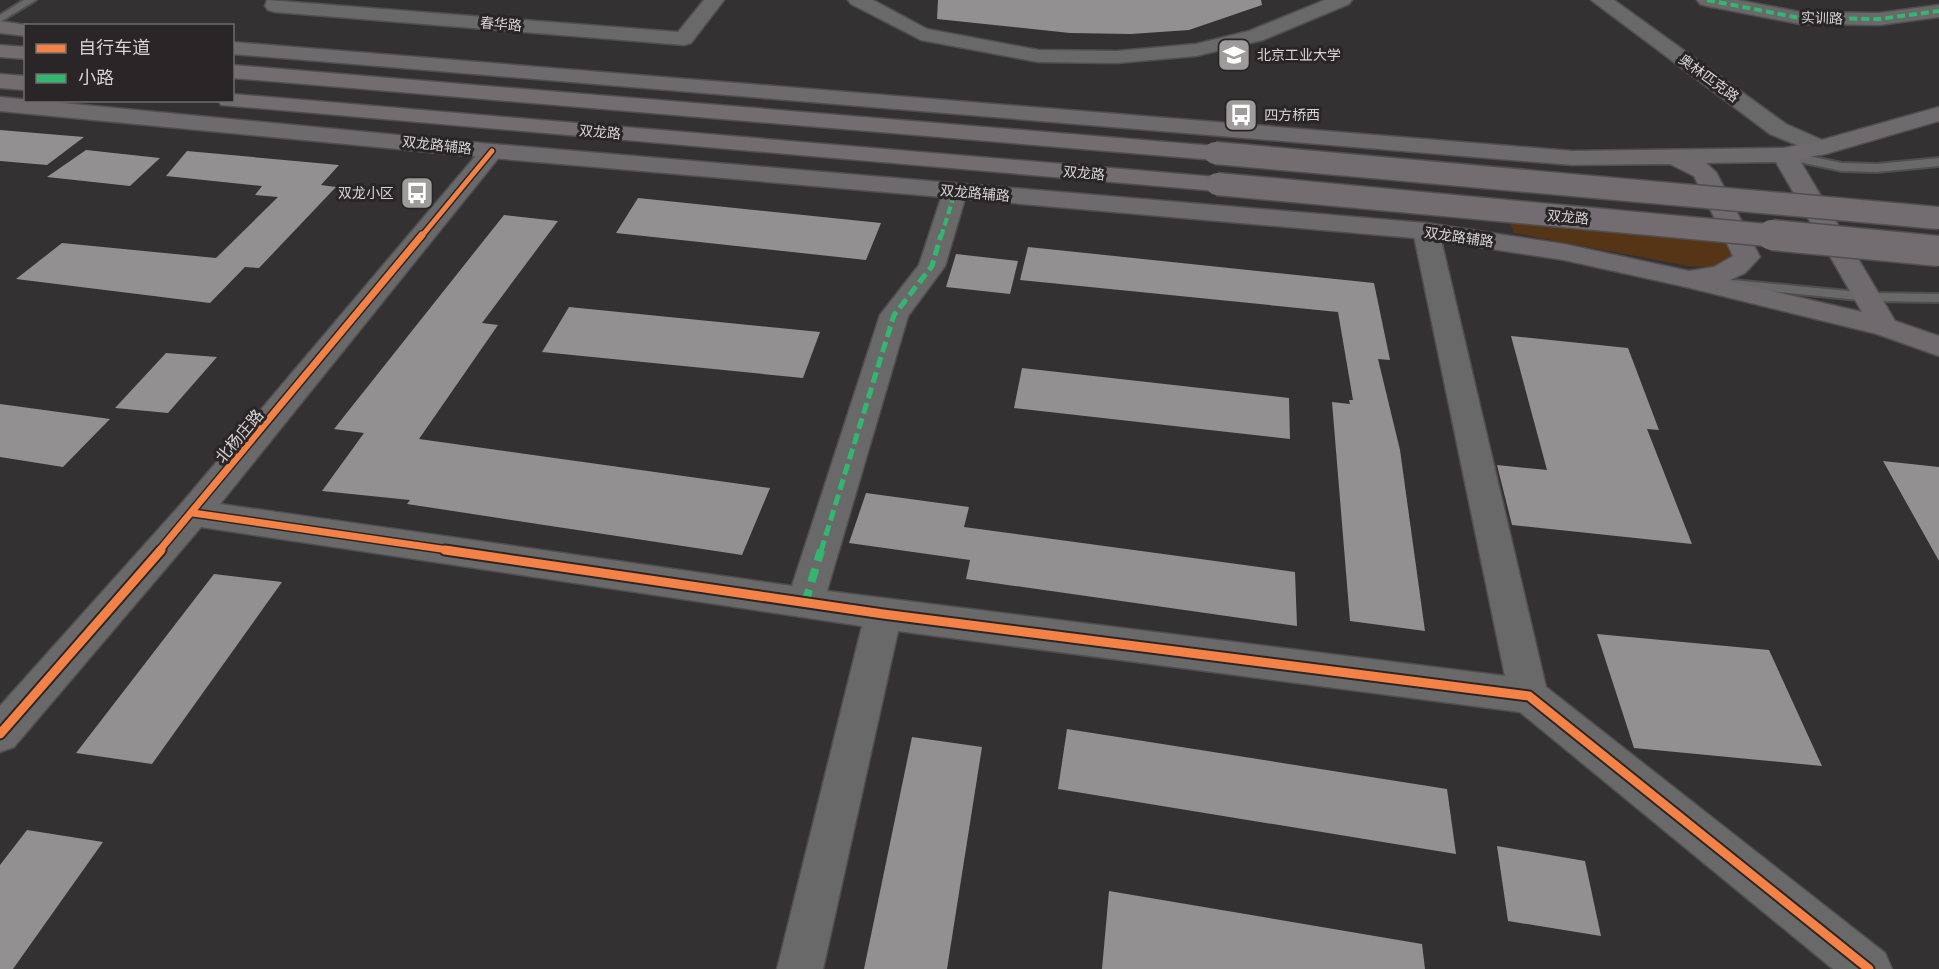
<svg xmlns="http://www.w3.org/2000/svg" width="1939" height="969" font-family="Lora,'Noto Sans SC',serif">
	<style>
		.green { fill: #563517 }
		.building { fill: #929090 }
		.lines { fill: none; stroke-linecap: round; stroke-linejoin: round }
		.service-casing { stroke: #504e4e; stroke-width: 4 }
		.minor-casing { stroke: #504e4e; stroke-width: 3 }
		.secondary-casing { stroke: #504e4e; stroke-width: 3 }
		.primary-casing { stroke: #504e4e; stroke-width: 3 }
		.service { fill: #6a6969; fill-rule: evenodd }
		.minor { fill: #6a6969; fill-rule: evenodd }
		.secondary { fill: #6f6a6d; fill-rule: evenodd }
		.primary { fill: #736c70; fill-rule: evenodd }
		.primary-bridge-far1-casing { stroke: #504e4e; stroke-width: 25; stroke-linecap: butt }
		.primary-bridge-casing { stroke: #504e4e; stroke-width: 33; stroke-linecap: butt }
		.primary-bridge-far1 { stroke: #736c70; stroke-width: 22 }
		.primary-bridge { stroke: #736c70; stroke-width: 30 }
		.quiet-far2 { stroke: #33b770; stroke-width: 4; stroke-dasharray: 8 4; stroke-linecap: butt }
		.quiet-far1 { stroke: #33b770; stroke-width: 5; stroke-dasharray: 11 5; stroke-linecap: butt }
		.quiet { stroke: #33b770; stroke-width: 8; stroke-dasharray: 14 8; stroke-linecap: butt }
		.cycleway-far2-casing { stroke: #2a2627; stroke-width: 8 }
		.cycleway-far1-casing { stroke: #2a2627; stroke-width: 10 }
		.cycleway-casing { stroke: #2a2627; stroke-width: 13 }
		.cycleway-far2 { stroke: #f48246; stroke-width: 5 }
		.cycleway-far1 { stroke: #f48246; stroke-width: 7 }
		.cycleway { stroke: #f48246; stroke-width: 9 }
		.labels { text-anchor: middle; stroke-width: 6; stroke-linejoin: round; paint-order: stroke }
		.far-street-label { font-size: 14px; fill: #d7d4d4; stroke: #2a2627 }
		.far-poi-label { font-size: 14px; fill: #d7d4d4; stroke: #2a2627; text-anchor: start }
		.street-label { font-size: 16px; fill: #d7d4d4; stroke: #2a2627 }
	</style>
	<rect width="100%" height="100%" fill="#333131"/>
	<polygon class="green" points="1510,222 1731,240 1737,257 1712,267 1688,266 1514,233"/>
	<g class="building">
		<polygon points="938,0 1261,0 1262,5 1189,30 1131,34 1070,33 937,19"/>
		<polygon points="0,130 84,137 47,165 0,161"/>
		<polygon points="86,150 160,158 130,186 47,177"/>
		<polygon points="187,151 339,165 321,185 336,187 259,268 245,267 210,303 16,279 62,243 216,258 278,197 255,195 262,186 166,176"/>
		<polygon points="638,198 881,223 866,260 616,233"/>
		<polygon points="504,215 558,221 482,323 498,325 419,439 770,488 742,555 407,504 410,500 322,491 364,433 334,429"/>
		<polygon points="1028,247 1374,283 1390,360 1378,359 1400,450 1425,631 1350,621 1332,402 1350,404 1349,400 1353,400 1338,312 1020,280"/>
		<polygon points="956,254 1018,261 1010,294 946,287"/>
		<polygon points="569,307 820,332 803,378 542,352"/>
		<polygon points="1511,336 1628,348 1659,430 1647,429 1692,544 1512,525 1497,465 1547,470"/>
		<polygon points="166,353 217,357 168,413 115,408"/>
		<polygon points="1022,368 1289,398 1290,439 1014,408"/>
		<polygon points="0,404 110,419 63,467 0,457"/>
		<polygon points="1883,461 1939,467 1939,561"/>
		<polygon points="866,493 969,507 964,527 1295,572 1297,626 966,579 970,560 849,543"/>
		<polygon points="214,574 282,582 152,764 76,753"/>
		<polygon points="1597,634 1769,650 1822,766 1634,748"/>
		<polygon points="1067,729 1447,789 1456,854 1058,789"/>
		<polygon points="912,737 982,747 947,969 864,969"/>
		<polygon points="27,830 103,842 13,969 0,969 0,865"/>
		<polygon points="1497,846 1585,861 1601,936 1508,921"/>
		<polygon points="1109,891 1422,944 1425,969 1102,969"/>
	</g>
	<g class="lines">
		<defs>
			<g id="service">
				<polygon points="24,0 36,0 0,22 0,15"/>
				<polygon points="1784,151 1842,163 1877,164 1939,158 1939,166 1877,172 1842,171 1780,158 1778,155"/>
				<polygon points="1722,279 1869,293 1939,294 1939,302 1869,301 1717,286 1715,283 1717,280"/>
			</g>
			<g id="minor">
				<polygon points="267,0 678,32 704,0 724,0 691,43 684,45 275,12 268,10 265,6"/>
				<polygon points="848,0 873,0 927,29 1038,50 1117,51 1196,44 1249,31 1325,0 1352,0 1349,4 1263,40 1196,56 1117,63 1038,62 921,40 851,4"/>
				<polygon points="1591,0 1614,0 1786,124 1829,143 1833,148 1829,153 1821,155 1770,134"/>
				<polygon points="1697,0 1738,0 1800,12 1879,13 1939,5 1939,17 1879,25 1800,24 1707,6 1700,4"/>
				<polygon points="492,144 500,146 504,151 500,156 220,504 792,586 880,315 919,265 943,192 946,187 955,185 964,187 967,192 945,266 908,316 827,591 1505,676 1413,231 1417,225 1426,223 1435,225 1439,231 1546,687 1885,953 1892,969 1833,969 1520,712 898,631 823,969 777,969 862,626 201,527 14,747 0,752 0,706 181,504 484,146"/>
			</g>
			<g id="secondary">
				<polygon points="0,21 33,26 26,26 26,36 0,33"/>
				<path d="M232,42L1572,151L1784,148L1818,141L1939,107V121L1829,153L1799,159L1895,321L1939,336V356L1877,334L1686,287L1564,260L1426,239L492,158L0,111V97L492,144L1426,223L1564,244L1689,271L1714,267L1733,256L1694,176L1670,164L1572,165L232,54ZM1776,162L1862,312L1728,281L1745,273L1760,257L1716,172L1706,163Z"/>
			</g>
			<g id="primary">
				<polygon points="0,45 26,47 26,59 0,57"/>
				<polygon points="232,65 1215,146 1223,148 1227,153 1223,158 1215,160 232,78"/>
				<polygon points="0,74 26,76 26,90 0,88"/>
				<polygon points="232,94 1217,177 1226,179 1229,184 1226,189 1217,191 221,105 218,100 232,100"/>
			</g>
		</defs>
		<use href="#service" class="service-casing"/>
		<use href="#minor" class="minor-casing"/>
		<use href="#secondary" class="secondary-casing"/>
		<use href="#primary" class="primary-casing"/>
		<use href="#service" class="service"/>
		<use href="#minor" class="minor"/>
		<use href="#secondary" class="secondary"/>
		<use href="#primary" class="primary"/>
		<defs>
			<g id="primary-bridge-far1">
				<polyline points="1215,153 1939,218"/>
				<polyline points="1217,184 1788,237"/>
			</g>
			<polyline id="primary-bridge" points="1772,235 1939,251"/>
		</defs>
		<use href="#primary-bridge-far1" class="primary-bridge-far1-casing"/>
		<use href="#primary-bridge" class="primary-bridge-casing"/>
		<use href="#primary-bridge-far1" class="primary-bridge-far1"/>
		<use href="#primary-bridge" class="primary-bridge"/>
		<g class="quiet-far2">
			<polyline points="1707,0 1800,18 1879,19 1939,11"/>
			<polyline points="941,237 955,192"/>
		</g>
		<polyline class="quiet-far1" points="821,551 894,315 932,266 941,235"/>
		<polyline class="quiet" points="805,603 821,550"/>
		<defs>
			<polyline id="cycleway-far2" points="421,237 492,151"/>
			<g id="cycleway-far1">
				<polyline points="193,513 455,551"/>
				<polyline points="159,551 422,235"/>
			</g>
			<g id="cycleway">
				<polyline points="445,550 883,614 1529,696 1869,969"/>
				<polyline points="0,734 161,550"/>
			</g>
		</defs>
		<use href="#cycleway-far2" class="cycleway-far2-casing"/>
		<use href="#cycleway-far1" class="cycleway-far1-casing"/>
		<use href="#cycleway" class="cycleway-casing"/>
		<use href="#cycleway-far2" class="cycleway-far2"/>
		<use href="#cycleway-far1" class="cycleway-far1"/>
		<use href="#cycleway" class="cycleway"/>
	</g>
	<defs>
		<symbol id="university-square" viewBox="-11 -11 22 22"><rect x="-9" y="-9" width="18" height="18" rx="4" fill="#9e9b9b" stroke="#2a2627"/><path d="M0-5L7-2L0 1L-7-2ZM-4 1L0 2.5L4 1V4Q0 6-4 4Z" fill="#fff"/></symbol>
		<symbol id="bus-square" viewBox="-11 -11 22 22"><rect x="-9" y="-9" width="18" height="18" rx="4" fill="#9e9b9b" stroke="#2a2627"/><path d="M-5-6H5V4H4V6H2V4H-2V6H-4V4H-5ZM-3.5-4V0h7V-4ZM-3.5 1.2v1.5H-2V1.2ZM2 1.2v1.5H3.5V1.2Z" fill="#fff"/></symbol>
	</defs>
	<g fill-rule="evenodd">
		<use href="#university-square" x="1215" y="36" width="38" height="38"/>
		<use href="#bus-square" x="1222" y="96" width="38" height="38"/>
		<use href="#bus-square" x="398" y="174" width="38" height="38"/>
	</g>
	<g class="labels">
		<g class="far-street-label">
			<text transform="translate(1822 18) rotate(2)" y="5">实训路</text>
			<text transform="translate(501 24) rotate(5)" y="5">春华路</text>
			<text transform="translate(1709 78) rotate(36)" y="5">奥林匹克路</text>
			<text transform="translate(600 132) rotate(5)" y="5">双龙路</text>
			<text transform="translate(437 145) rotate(6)" y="5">双龙路辅路</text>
			<text transform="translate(1084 173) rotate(5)" y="5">双龙路</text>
			<text transform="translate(975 193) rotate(5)" y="5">双龙路辅路</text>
			<text transform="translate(1568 217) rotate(5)" y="5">双龙路</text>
			<text transform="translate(1459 237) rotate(8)" y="5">双龙路辅路</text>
		</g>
		<g class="far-poi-label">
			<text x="1257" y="60">北京工业大学</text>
			<text x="1264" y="120">四方桥西</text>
			<text x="394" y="198" text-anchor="end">双龙小区</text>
		</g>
		<g class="street-label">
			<text transform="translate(239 436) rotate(-50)" y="6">北杨庄路</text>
		</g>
	</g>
	<rect x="24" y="24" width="210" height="78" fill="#2a2627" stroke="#6f6c6c" stroke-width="1.5"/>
	<rect x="36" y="44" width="30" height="9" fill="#f48246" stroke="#6f6c6c" stroke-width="1.5"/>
	<text x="78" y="54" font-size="18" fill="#d7d4d4">自行车道</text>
	<rect x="36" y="74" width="30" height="9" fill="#33b770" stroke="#6f6c6c" stroke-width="1.5"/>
	<text x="78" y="84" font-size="18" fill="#d7d4d4">小路</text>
</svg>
